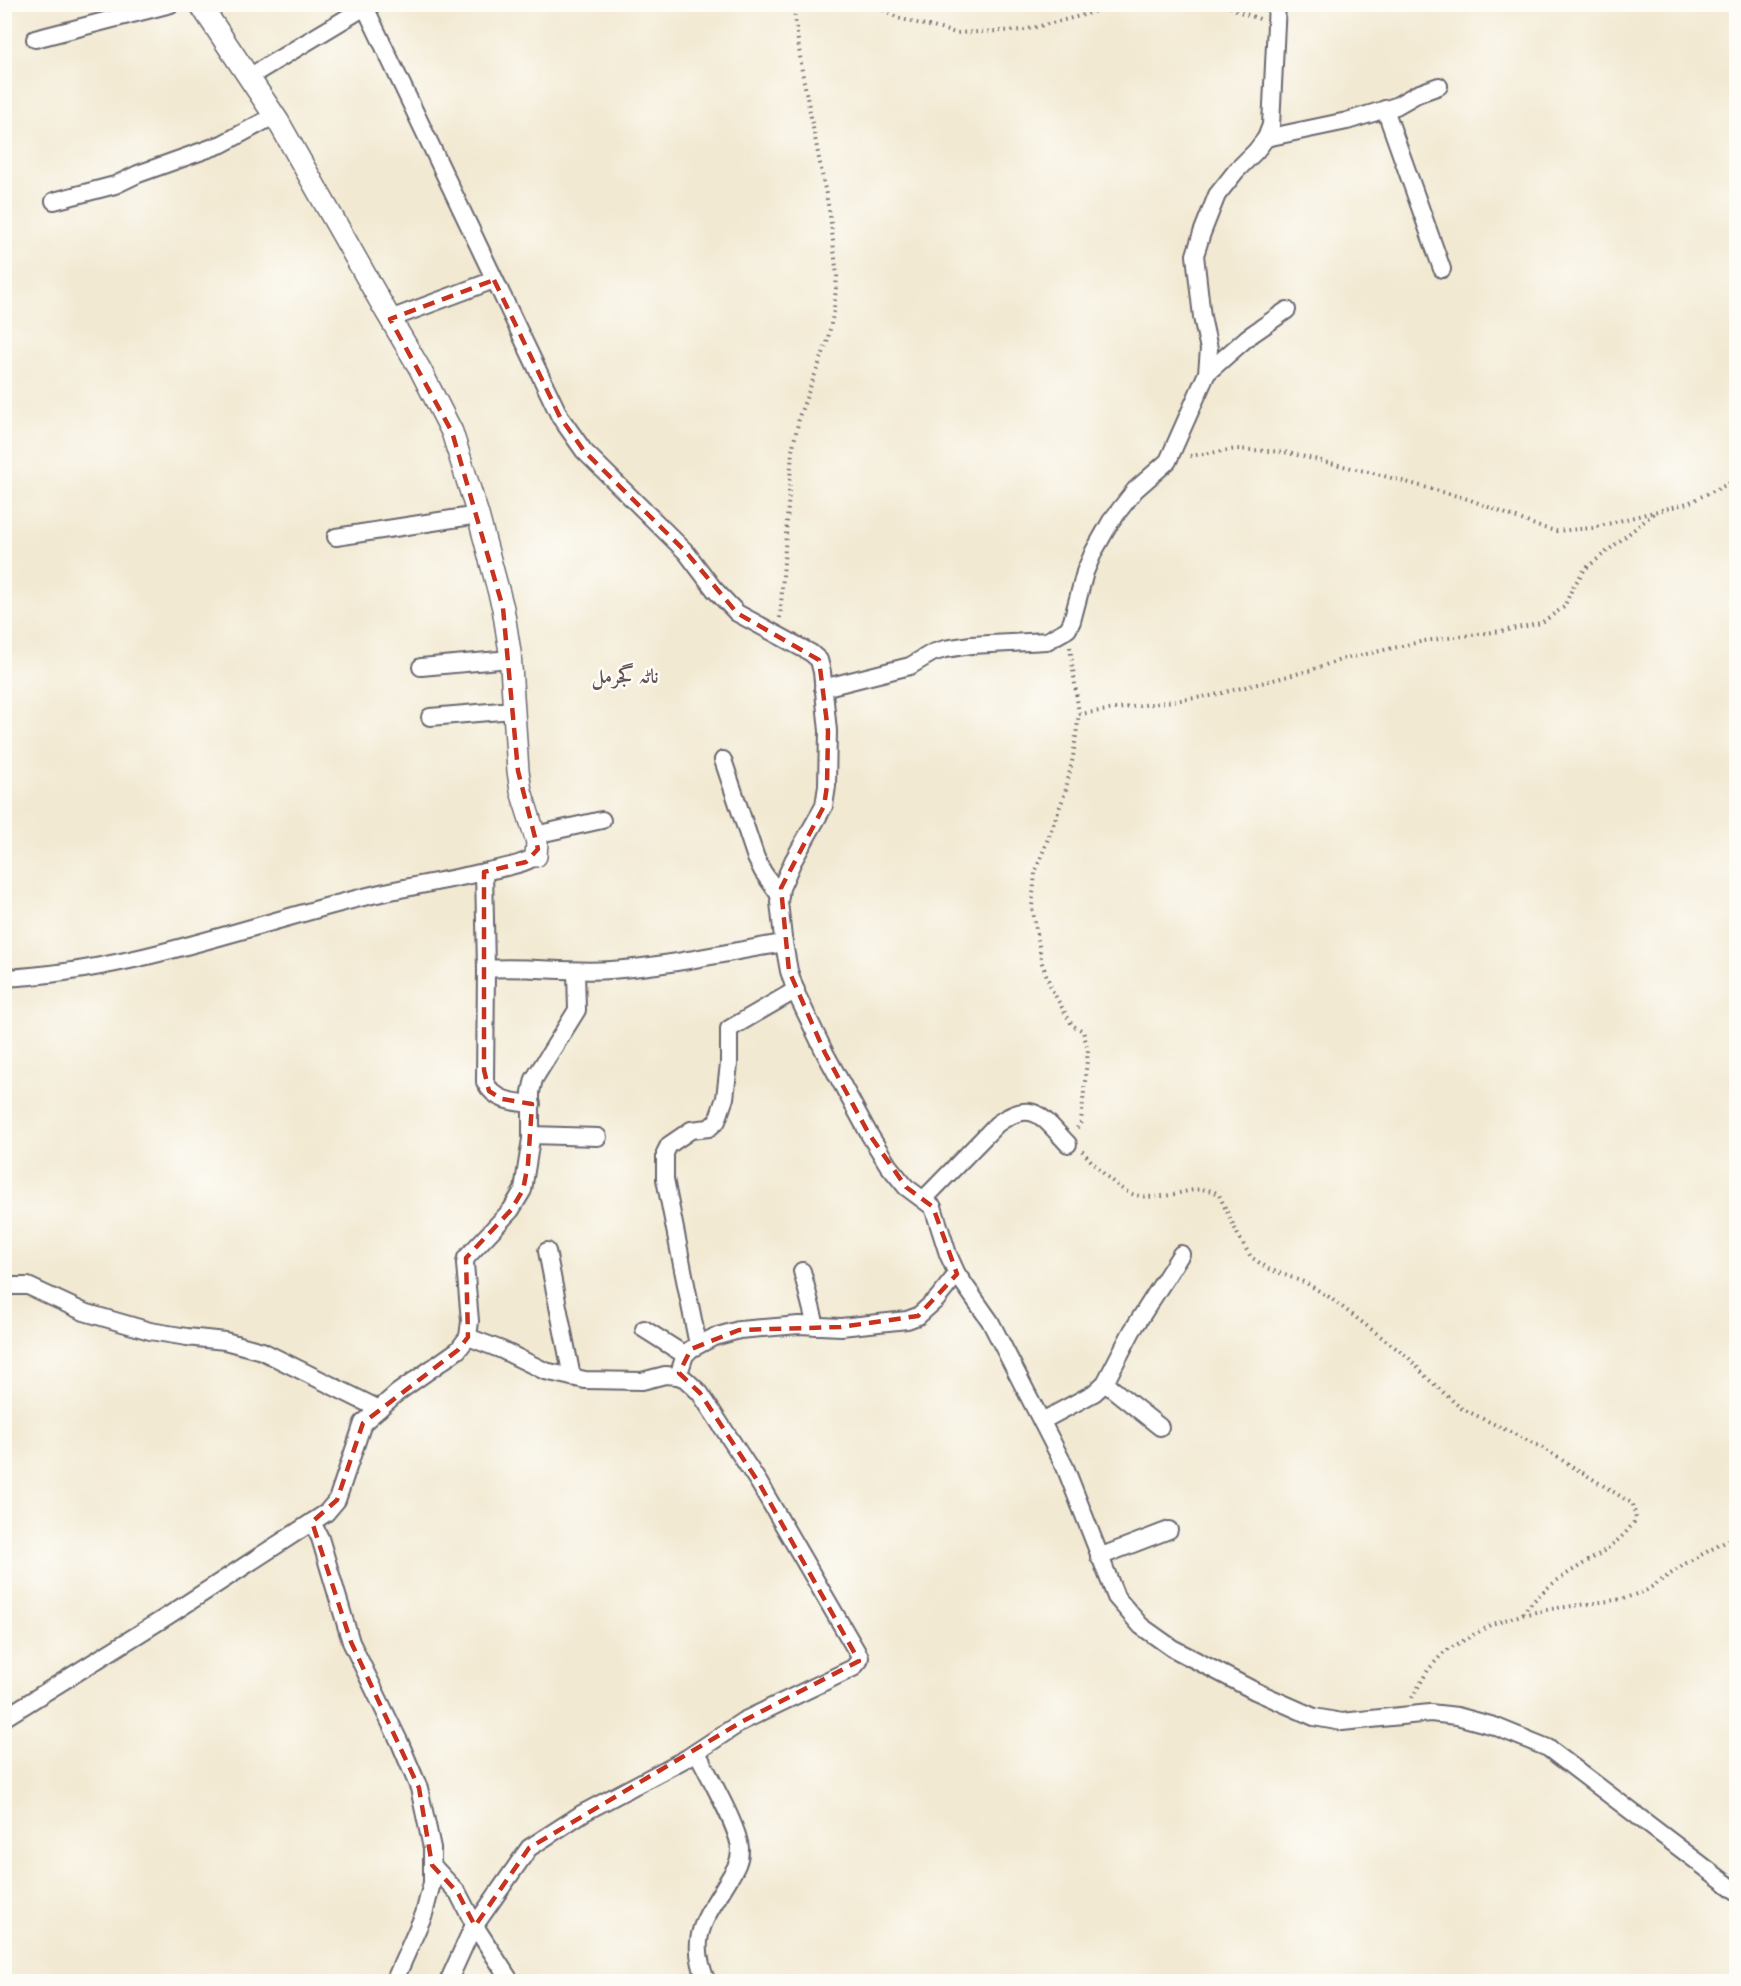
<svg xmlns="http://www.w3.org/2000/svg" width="1741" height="1986" font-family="'IM FELL French Canon',Amiri,serif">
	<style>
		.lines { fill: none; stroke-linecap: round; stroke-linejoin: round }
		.minor-casing { stroke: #6b6870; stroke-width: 20 }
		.tertiary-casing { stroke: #6b6870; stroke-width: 24 }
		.path { stroke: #6b6870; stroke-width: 4; stroke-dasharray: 1.5 4.5; stroke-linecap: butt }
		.minor { stroke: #fff; stroke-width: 16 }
		.tertiary { stroke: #fff; stroke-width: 21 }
		.marked { fill: none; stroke: #c8321e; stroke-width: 4.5; stroke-dasharray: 12 8; stroke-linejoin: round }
		.labels { text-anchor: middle; stroke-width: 5; stroke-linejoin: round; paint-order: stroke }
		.quarter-label { font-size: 20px; font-weight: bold; fill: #635155; stroke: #fdfcf7 }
	</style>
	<rect width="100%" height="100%" fill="#fdfcf7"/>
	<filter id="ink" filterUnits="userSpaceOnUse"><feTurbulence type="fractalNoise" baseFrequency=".0167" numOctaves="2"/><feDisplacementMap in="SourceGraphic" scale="12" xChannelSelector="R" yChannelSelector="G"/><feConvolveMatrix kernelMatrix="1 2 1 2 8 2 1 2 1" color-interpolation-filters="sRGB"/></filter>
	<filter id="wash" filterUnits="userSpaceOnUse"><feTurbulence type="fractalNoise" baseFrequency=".008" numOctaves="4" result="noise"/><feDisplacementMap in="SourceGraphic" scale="24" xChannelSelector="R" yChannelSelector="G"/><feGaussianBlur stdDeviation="1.35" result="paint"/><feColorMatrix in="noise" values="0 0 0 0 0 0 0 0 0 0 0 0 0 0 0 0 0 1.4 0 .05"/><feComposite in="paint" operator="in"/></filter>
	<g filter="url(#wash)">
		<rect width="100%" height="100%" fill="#f2e9d2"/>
	</g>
	<g filter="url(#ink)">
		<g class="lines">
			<defs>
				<g id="minor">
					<polyline points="365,7 560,417 584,451 686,552 714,589 737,613 811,653 819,660 822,672 828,731 827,786 824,806 793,861 781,888 779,902 783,938 789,971 797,995 825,1053 869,1134 888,1165 906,1187 933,1207 948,1254 957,1274 990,1321 1065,1467 1116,1597 1141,1626 1172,1648 1255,1691 1314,1717 1342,1722 1430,1713 1457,1716 1494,1726 1548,1748 1736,1891"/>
					<polyline points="35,39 171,4"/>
					<polyline points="249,77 370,4"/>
					<polyline points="1385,109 1442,269"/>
					<polyline points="1266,138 1347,121 1396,106 1417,94 1439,86"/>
					<polyline points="54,201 115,185 138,174 222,144 274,116"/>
					<polyline points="390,319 494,280"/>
					<polyline points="1207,373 1248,337 1287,310"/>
					<polyline points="336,537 478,515"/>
					<polyline points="421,667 510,659"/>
					<polyline points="823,688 910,666 932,653 945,649 971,645 1047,641 1068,629 1072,621 1085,572 1094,551 1111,521 1135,490 1168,461 1207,373 1209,349 1202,317 1195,255 1202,233 1217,195 1236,171 1256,151 1266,138 1271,125 1277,4"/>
					<polyline points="430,717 513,710"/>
					<polyline points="723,760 756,858 763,872 780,896"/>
					<polyline points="535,835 602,820"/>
					<path d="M484,872L486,969L485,1082C495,1101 512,1102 532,1104"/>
					<path d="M486,969C528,966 569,973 611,970C669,966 727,952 784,943"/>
					<path d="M4,978C131,972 250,924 372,895C411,886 450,880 488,871C505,867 522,865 536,856"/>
					<polyline points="531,1135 598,1137"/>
					<path d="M924,1199L997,1124C1033,1098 1042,1117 1068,1144"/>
					<polyline points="547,1251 572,1377"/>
					<polyline points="802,1271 816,1326"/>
					<polyline points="4,1286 28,1286 84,1312 150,1331 187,1337 225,1341 262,1351 379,1409"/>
					<polyline points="644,1329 685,1355"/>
					<polyline points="698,1345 665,1179 665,1153 669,1145 691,1130 709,1128 717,1121 725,1098 729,1064 729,1029 796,990"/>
					<polyline points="678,1376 685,1355 691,1349 714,1337 739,1330 799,1325 841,1327 907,1320 918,1316 937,1299 957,1274"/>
					<polyline points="1105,1383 1160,1427"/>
					<polyline points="1042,1421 1094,1393 1105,1383 1132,1331 1181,1254"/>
					<polyline points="312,1522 320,1538 351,1642 400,1743 419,1788 432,1848 432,1883 424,1914 394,1982"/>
					<polyline points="1099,1557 1169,1530"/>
					<polyline points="4,1718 166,1617 326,1513 337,1500 363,1423 397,1393 458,1350 468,1337 470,1321 465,1264 466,1258 511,1210 523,1190 531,1139 531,1092 534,1079 577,1010 576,971"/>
					<path d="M697,1752C707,1773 740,1829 740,1850C740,1862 735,1869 729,1879C706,1918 687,1936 707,1982"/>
					<polyline points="432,1865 458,1893 475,1926 511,1982"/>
					<polyline points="448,1982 471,1931 529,1848 583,1813 687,1758 743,1721 853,1668 859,1661 860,1657 759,1483 700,1393 685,1379 678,1376 665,1375 642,1381 585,1380 545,1371 502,1350 468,1337"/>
				</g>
				<polyline id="tertiary" points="200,4 278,121 384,308 420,369 452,432 478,515 503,608 510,652 518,771 521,791 537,842 536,856"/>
			</defs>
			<use href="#minor" class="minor-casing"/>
			<use href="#tertiary" class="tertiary-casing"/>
			<g class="path">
				<polyline points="873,4 898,18 956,33 1024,30 1080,16 1117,4"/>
				<polyline points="1225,4 1240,12 1260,19"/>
				<polyline points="1190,456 1236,449 1284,452 1377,474 1468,499 1540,527 1556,531 1592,528 1688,503 1736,480"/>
				<polyline points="780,618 792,451 800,414 827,343 834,310 837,276 830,215 802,71 793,4"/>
				<polyline points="1070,647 1079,714 1073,757 1065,793 1035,873 1032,907 1042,963 1052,990 1072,1025 1083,1031 1088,1050 1081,1122 1077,1128"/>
				<polyline points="1079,714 1210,696 1308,671 1340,660 1424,641 1502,631 1541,623 1564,607 1573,587 1585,569 1657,511"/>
				<path d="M1082,1151C1094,1164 1119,1192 1136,1195C1143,1197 1153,1197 1160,1196C1179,1196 1202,1182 1219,1195L1239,1237L1251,1257L1269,1269L1306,1283L1329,1297L1409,1358L1427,1378L1461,1408L1541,1447L1633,1504L1636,1519C1616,1551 1579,1563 1551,1585C1540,1594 1530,1604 1521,1615"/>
				<polyline points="1412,1698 1428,1670 1445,1651 1492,1624 1521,1615 1551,1609 1623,1599 1647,1590 1688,1562 1736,1536"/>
			</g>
			<use href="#minor" class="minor"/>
			<use href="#tertiary" class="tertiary"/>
		</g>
	</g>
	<path class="marked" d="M494,280L560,417L584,451L686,552L737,613L819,660L828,731L827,786L824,806L781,888L789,971L825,1053L869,1134L906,1187L933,1207L957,1274L918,1316L841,1327L739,1330L691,1349L679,1373L700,1393L759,1483L859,1661L743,1721L529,1848L475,1926L458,1893L432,1865L419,1788L351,1642L312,1522L337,1500L363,1423L458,1350L468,1337L466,1258L511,1210L523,1190L528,1164L532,1104L502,1099L489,1091L484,1070V872L526,862L538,849L518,771L503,608L452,432L390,319Z"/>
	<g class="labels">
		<g class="quarter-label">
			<text x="625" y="683">ناٹہ گجرمل</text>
		</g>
	</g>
	<rect width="1741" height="1986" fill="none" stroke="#fdfcf7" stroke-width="24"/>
</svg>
